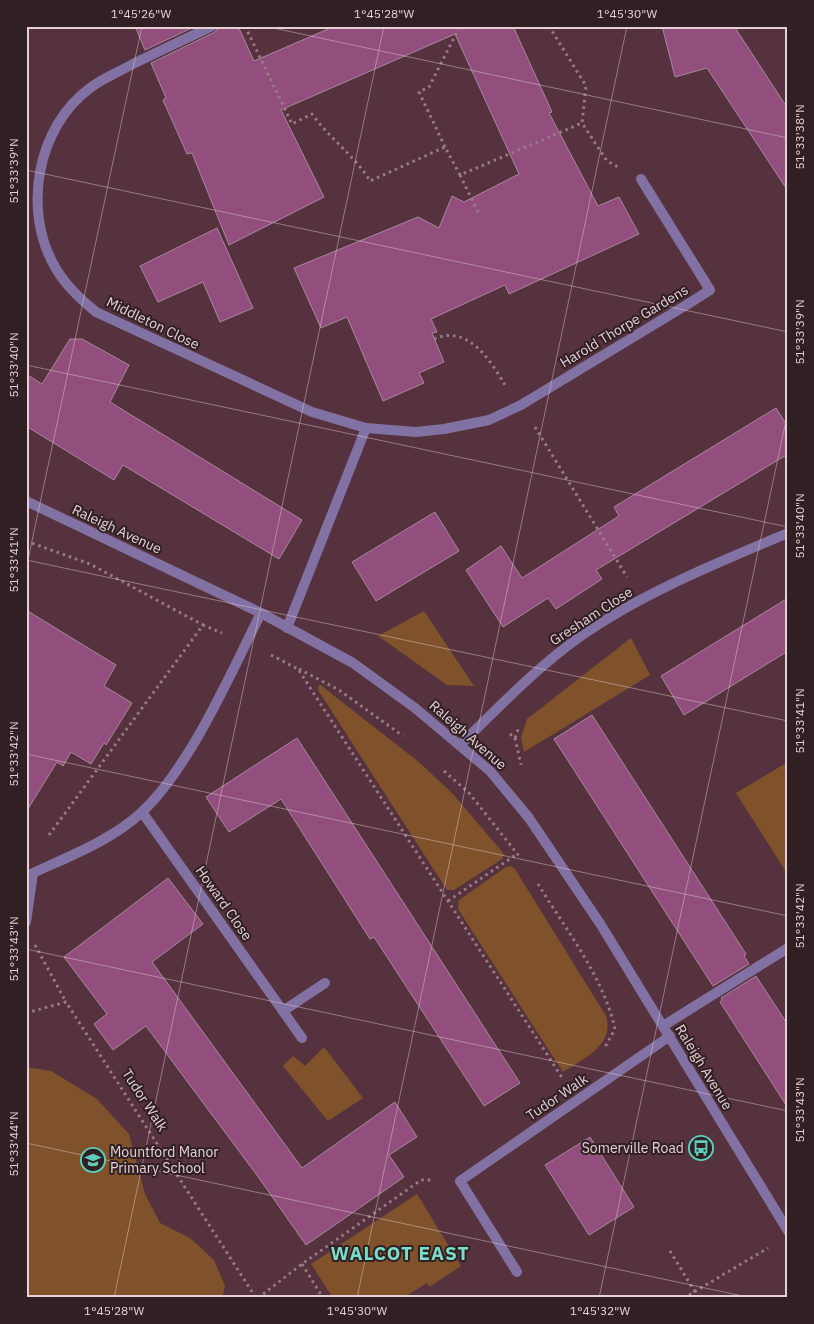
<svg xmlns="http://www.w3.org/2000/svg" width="814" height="1324" font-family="'IBM Plex Sans',sans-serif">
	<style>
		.green { fill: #80522b }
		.building { fill: #924f7e; stroke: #a9879d }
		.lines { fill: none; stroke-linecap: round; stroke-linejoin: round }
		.path { stroke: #987b84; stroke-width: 3; stroke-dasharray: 2.5 4; stroke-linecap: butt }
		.lane { stroke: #8272a3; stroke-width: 10 }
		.street { stroke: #8272a3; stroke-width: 10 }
		.ticks { fill: none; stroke: #e6d0d6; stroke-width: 1; stroke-opacity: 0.45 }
		.labels { text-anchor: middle; stroke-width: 4; stroke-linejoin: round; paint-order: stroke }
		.street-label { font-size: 14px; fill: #e6d0d6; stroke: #302024 }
		.poi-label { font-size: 14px; fill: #e6d0d6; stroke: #302024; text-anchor: end }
		.district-label { font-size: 19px; font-weight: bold; letter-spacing: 1px; fill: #78deca; stroke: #302024 }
		.neatline { fill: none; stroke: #e6d0d6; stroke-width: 2 }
		.ticks-label { font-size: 12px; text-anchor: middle; fill: #e6d0d6 }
	</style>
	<rect width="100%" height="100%" fill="#55323d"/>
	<g class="green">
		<polygon points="424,611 474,686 447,685 378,636"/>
		<polygon points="631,638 650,675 524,752 521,738 527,719"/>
		<polygon points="319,684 420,763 453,794 504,854 502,859 454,890 447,890 318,690"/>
		<polygon points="788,762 788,875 736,793"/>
		<path d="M511,866L515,869L606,1016C615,1045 583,1059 563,1072L458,909L459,900L506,867Z"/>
		<polygon points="324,1047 363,1098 328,1121 283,1066 293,1056 305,1066"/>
		<polygon points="26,1067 51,1071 97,1099 129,1134 145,1194 160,1223 190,1238 214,1260 225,1286 222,1298 26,1298"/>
		<polygon points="417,1194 461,1266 429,1287 427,1283 403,1298 333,1298 311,1264"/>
	</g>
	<g class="building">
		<polygon points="135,26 196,26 145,50"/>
		<polygon points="219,26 238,26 254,61 335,26 513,26 552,112 549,113 598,206 619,197 639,234 509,294 505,285 431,319 437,332 432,333 444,362 419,373 424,383 383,401 347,317 321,328 294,268 418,217 439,228 452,196 464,202 519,174 455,34 281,110 324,197 229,245 192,153 187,154 163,100 166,98 151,63 215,32"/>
		<polygon points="662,26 734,26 788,109 788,191 707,68 675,77"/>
		<polygon points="217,228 253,308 220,322 203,282 158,302 140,266"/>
		<polygon points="70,339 82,339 129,365 110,402 302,520 279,559 123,465 114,480 26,426 26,374 42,384"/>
		<polygon points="776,408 788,427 788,454 596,570 602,579 556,609 548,598 503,627 466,570 501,546 522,578 619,516 614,507"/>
		<polygon points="435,512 459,551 376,601 352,562"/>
		<polygon points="788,598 788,651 684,715 661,676"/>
		<polygon points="26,610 116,665 104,686 132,703 106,745 104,743 91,764 71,752 63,766 57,762 26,812"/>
		<polygon points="592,715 746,954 744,956 749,964 713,986 554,739"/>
		<polygon points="297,738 520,1083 484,1106 374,937 370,939 281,799 229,832 206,797"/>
		<polygon points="168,878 203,924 152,962 302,1168 395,1102 417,1137 389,1155 404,1177 306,1245 259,1178 146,1026 113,1050 94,1024 107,1014 64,957"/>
		<polygon points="756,976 788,1025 788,1108 720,1002 722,1000 721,998"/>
		<polygon points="590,1137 634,1207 589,1235 545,1165"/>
	</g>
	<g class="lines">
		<g class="path">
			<path d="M245,26L292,124L312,114C329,138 355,156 370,181L445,147L460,175L582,123"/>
			<polyline points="549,26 586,86 582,123 607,161 618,167"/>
			<polyline points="445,147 419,92 429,87 460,26"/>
			<polyline points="460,175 479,214"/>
			<path d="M434,339C468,324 490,360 505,385"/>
			<polyline points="535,427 627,577"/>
			<polyline points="26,541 90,564 203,625"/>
			<polyline points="271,655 298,669 563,1079"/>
			<polyline points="299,669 339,690 403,736"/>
			<polyline points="510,734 515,738 519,727"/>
			<polyline points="515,738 521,765"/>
			<polyline points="444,771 469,793 519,856"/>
			<polyline points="49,835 203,625 222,633"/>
			<path d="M538,884C565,928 604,978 615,1029L605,1047"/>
			<polyline points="448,901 517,854"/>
			<polyline points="35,945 66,1002"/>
			<polyline points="26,1013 66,1002 256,1298"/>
			<polyline points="670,1251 695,1292"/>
			<polyline points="302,1264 323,1298"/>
			<polyline points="689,1295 768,1248"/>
			<polyline points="258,1298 302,1264 421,1180 434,1180"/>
		</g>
		<g class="lane">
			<polyline points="641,179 710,290 688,304"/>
			<polyline points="663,1026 788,948"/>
			<polyline points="517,1272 460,1181 670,1036"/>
		</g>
		<g class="street">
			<path d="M212,26C186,39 159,51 133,64C119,72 103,78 90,88C37,127 22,210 55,267C65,285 80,299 96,312L312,412L366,428L287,628"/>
			<polyline points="366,428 416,432 444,429 489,420 521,405 688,304"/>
			<polyline points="26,501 261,613 353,663 415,708 490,771 529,818 601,925 788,1231"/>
			<path d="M460,745C499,707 537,667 581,636C642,593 719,562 788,533"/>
			<polyline points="142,812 302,1038"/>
			<path d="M26,922L33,873C70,856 112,840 142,812C190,767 231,673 261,613"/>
			<polyline points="283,1011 325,983"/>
		</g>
	</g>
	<path class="ticks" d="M264,26L788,138M26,170L788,332M26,365L788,527M26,560L788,721M26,569L142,26M26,754L788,916M26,949L788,1111M26,1143L752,1298M114,1298L384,26M357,1298L627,26M599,1298L788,411"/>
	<defs>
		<symbol id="bus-ring" viewBox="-11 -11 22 22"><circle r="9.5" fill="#302024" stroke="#5dceb9" stroke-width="1.5"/><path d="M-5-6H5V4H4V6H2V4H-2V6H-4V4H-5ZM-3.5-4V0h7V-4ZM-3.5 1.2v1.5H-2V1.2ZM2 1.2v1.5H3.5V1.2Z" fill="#5dceb9"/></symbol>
		<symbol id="school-ring" viewBox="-11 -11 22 22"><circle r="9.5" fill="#302024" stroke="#5dceb9" stroke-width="1.5"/><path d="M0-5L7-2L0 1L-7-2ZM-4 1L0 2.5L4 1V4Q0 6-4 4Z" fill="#5dceb9"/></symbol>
	</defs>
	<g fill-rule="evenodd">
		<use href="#bus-ring" x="687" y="1134" width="28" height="28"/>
		<use href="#school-ring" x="79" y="1146" width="28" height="28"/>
	</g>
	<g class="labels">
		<g class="street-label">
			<text transform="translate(153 323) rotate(26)" y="5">Middleton Close</text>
			<text transform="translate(624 326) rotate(-31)" y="5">Harold Thorpe Gardens</text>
			<text transform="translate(117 529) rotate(25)" y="5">Raleigh Avenue</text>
			<text transform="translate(591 616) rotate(-33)" y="5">Gresham Close</text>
			<text transform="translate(468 735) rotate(41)" y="5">Raleigh Avenue</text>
			<text transform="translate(224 903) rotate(55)" y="5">Howard Close</text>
			<text transform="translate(704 1067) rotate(59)" y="5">Raleigh Avenue</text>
			<text transform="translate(557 1097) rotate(-34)" y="5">Tudor Walk</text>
			<text transform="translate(145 1100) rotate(57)" y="5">Tudor Walk</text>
		</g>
		<g class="poi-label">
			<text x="684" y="1153">Somerville Road</text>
			<text x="110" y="1157" text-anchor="start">Mountford Manor<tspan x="110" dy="16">Primary School</tspan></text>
		</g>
		<g class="district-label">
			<text x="400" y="1260">WALCOT EAST</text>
		</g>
	</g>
	<rect width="814" height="1324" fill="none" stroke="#302024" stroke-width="55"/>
	<rect x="28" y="28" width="758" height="1268" class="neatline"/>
	<g class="ticks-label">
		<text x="141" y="18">1°45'26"W</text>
		<text x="384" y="18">1°45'28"W</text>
		<text x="627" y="18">1°45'30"W</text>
		<text transform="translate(800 137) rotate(-90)" y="4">51°33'38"N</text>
		<text transform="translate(14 171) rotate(-90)" y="4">51°33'39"N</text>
		<text transform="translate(800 332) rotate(-90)" y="4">51°33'39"N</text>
		<text transform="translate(14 365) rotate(-90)" y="4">51°33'40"N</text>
		<text transform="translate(800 526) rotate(-90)" y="4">51°33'40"N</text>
		<text transform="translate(14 560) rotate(-90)" y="4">51°33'41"N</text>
		<text transform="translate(800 721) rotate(-90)" y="4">51°33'41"N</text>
		<text transform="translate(14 754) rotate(-90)" y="4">51°33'42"N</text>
		<text transform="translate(800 916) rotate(-90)" y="4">51°33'42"N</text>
		<text transform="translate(14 949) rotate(-90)" y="4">51°33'43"N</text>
		<text transform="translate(800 1110) rotate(-90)" y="4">51°33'43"N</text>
		<text transform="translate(14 1144) rotate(-90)" y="4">51°33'44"N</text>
		<text x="114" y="1315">1°45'28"W</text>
		<text x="357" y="1315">1°45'30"W</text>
		<text x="600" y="1315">1°45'32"W</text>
	</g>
</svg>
